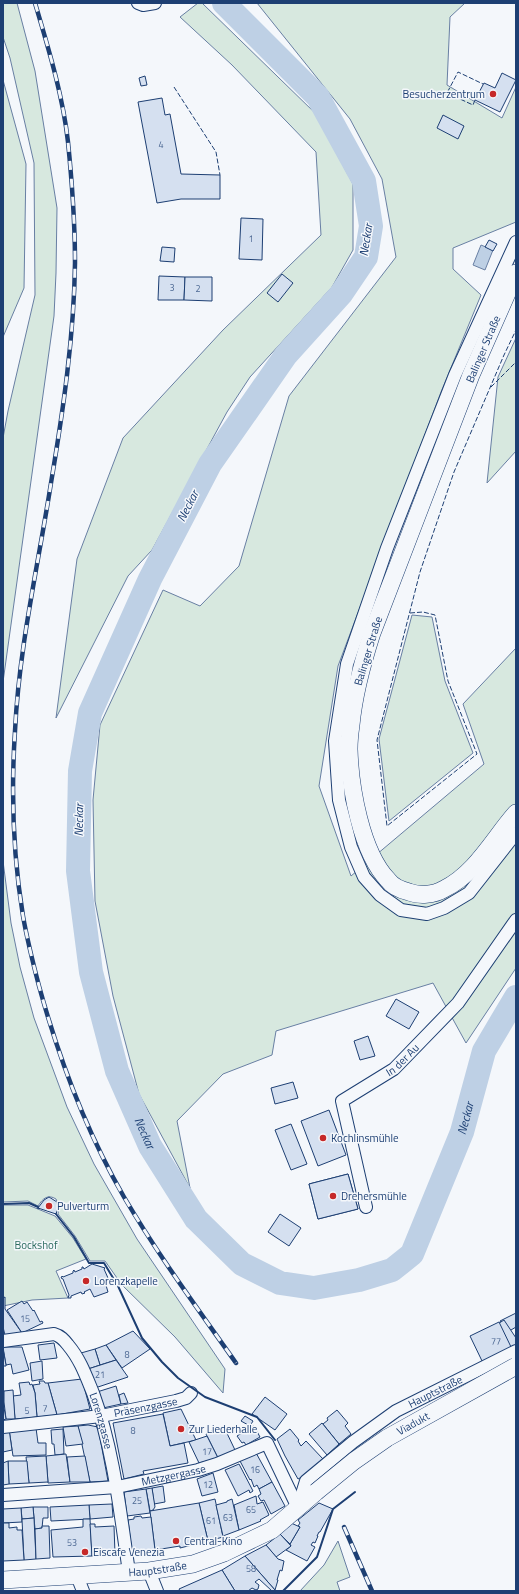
<svg xmlns="http://www.w3.org/2000/svg" width="519" height="1594" font-family="'Titillium Web',sans-serif">
	<style>
		.green { fill: #d7e8df; stroke: #687fa3 }
		.water { fill: #bed0e5; stroke: #687fa3 }
		.lines { fill: none; stroke-linecap: round; stroke-linejoin: round }
		.river { stroke: #bed0e5; stroke-width: 24 }
		.building { fill: #d5e0f0; stroke: #1d3f73 }
		.minor-casing { stroke: #1d3f73; stroke-width: 14 }
		.secondary-casing { stroke: #1d3f73; stroke-width: 18 }
		.minor { stroke: #f4f7fb; stroke-width: 12 }
		.secondary { stroke: #f4f7fb; stroke-width: 17 }
		.rail-casing { stroke: #1d3f73; stroke-width: 4.5 }
		.rail { stroke: #f4f7fb; stroke-width: 3; stroke-dasharray: 9; stroke-linecap: butt }
		.secondary-bridge-casing { stroke: #1d3f73; stroke-width: 18; stroke-linecap: butt }
		.secondary-bridge { stroke: #f4f7fb; stroke-width: 17 }
		.fence { stroke: #1d3f73; stroke-width: 1; stroke-dasharray: 5 2; stroke-linecap: butt }
		.wall { stroke: #1d3f73; stroke-width: 2 }
		.poi-dot { fill: #c62828; stroke: #f4f7fb; stroke-width: 1.5 }
		.labels { text-anchor: middle; stroke-width: 3; stroke-linejoin: round; paint-order: stroke }
		.number-label { font-size: 9px; fill: #4b6792 }
		.poi-label { font-size: 11px; fill: #1d3f73; stroke: #f4f7fb; text-anchor: start }
		.street-label { font-size: 11px; fill: #1d3f73; stroke: #f4f7fb }
		.park-label { font-size: 11px; fill: #2c6c60; stroke: #f4f7fb }
		.water-label { font-size: 12px; font-style: italic; fill: #1d3f73; stroke: #f4f7fb }
	</style>
	<rect width="100%" height="100%" fill="#f4f7fb"/>
	<g class="green">
		<polygon points="3,3 17,3 35,71 57,208 56,273 54,316 3,682 3,438 8,411 35,295 34,163 10,58 3,37"/>
		<polygon points="198,3 202,3 315,113 353,184 353,250 332,287 250,377 227,412 152,550 128,576 56,718 77,559 123,438 223,330 321,235 316,152 232,65 180,17"/>
		<polygon points="257,3 465,3 450,17 447,85 502,118 516,87 516,222 453,248 453,269 481,295 441,392 338,666 319,786 351,876 484,764 463,704 516,648 516,968 466,1043 433,983 276,1031 272,1055 223,1074 177,1121 190,1188 139,1094 113,996 95,901 93,800 100,725 163,590 200,606 239,566 289,396 396,257 382,179 350,119"/>
		<polygon points="3,80 26,164 24,288 3,337"/>
		<polygon points="516,338 516,451 487,483 498,377"/>
		<polygon points="412,615 432,617 445,681 473,753 389,821 379,739"/>
		<path d="M3,861L11,923L20,967L34,1018L67,1107L94,1164L137,1239L225,1369L223,1393L175,1337L122,1285L105,1261H90L75,1236L58,1214L59,1207L56,1199C48,1194 43,1198 38,1206L28,1201L3,1202Z"/>
		<polygon points="3,1205 28,1205 55,1216 73,1238 86,1259 56,1271 68,1298 32,1300 3,1306"/>
		<polygon points="338,1541 350,1577 337,1582 340,1591 300,1591 324,1565"/>
	</g>
	<polygon class="water" points="481,245 493,250 485,270 473,265"/>
	<g class="lines">
		<path class="river" id="s1" d="M224,3L318,97L364,181L371,226L366,257L341,294L286,355L210,464L150,579L90,713L80,771L78,871L91,972L117,1071L150,1146L196,1219L242,1264L280,1283L314,1288L359,1280L392,1270L412,1254L462,1132L484,1051L516,997"/>
	</g>
	<g class="building">
		<polygon points="502,73 516,80 500,112 475,100 484,83 495,88"/>
		<polygon points="145,76 147,85 141,86 139,78"/>
		<polygon points="162,98 165,115 170,114 181,174 220,175 220,199 181,199 157,203 138,102"/>
		<polygon points="443,115 464,126 458,139 437,128"/>
		<polygon points="241,218 263,219 262,260 239,259"/>
		<polygon points="489,240 497,244 493,251 485,247"/>
		<polygon points="162,247 175,248 174,262 160,261"/>
		<polygon points="282,274 293,283 278,302 267,293"/>
		<polygon points="159,276 185,277 184,300 158,300"/>
		<polygon points="185,277 212,277 212,301 184,300"/>
		<polygon points="396,999 419,1012 409,1029 386,1016"/>
		<polygon points="368,1036 375,1056 360,1060 354,1041"/>
		<polygon points="293,1082 298,1098 275,1104 271,1088"/>
		<polygon points="329,1110 346,1155 318,1166 301,1121"/>
		<polygon points="291,1124 307,1164 291,1170 275,1130"/>
		<polygon points="348,1174 358,1209 318,1219 309,1184"/>
		<polygon points="348,1174 358,1209 318,1219 309,1184"/>
		<polygon points="49,1197 57,1202 58,1208 56,1214 38,1208 44,1200"/>
		<polygon points="280,1214 301,1228 289,1246 268,1232"/>
		<polygon points="92,1264 105,1268 104,1269 108,1278 107,1278 105,1282 108,1292 94,1297 90,1289 84,1292 85,1293 82,1294 81,1292 71,1296 71,1298 68,1298 69,1295 63,1279 61,1278 62,1276 63,1277 73,1273 73,1271 74,1270 75,1272 82,1269 82,1267 83,1267 84,1269"/>
		<polygon points="5,1297 5,1309 22,1333 5,1335 3,1327 3,1298"/>
		<polygon points="22,1301 24,1304 27,1302 33,1311 34,1310 40,1322 42,1321 43,1323 22,1333 7,1310"/>
		<polygon points="516,1313 516,1327 506,1333 500,1321"/>
		<polygon points="504,1320 516,1338 516,1345 490,1362 474,1339"/>
		<polygon points="499,1322 512,1349 483,1363 470,1336"/>
		<polygon points="133,1331 150,1349 122,1368 106,1345"/>
		<polygon points="54,1343 57,1358 40,1360 38,1345"/>
		<polygon points="106,1345 116,1360 100,1365 95,1349"/>
		<polygon points="3,1347 22,1347 29,1370 13,1374 11,1364 6,1365"/>
		<polygon points="3,1349 6,1365 6,1366 3,1366"/>
		<polygon points="95,1349 100,1365 88,1369 81,1353"/>
		<polygon points="116,1360 128,1377 95,1388 88,1369"/>
		<polygon points="42,1361 43,1379 32,1381 30,1363"/>
		<polygon points="82,1379 90,1409 57,1415 48,1383"/>
		<polygon points="39,1381 44,1381 45,1383 48,1383 57,1415 37,1417 35,1393 33,1385 40,1384"/>
		<polygon points="29,1382 30,1385 32,1384 35,1393 37,1417 15,1419 13,1396 21,1395 19,1383"/>
		<polygon points="116,1386 121,1404 103,1408 97,1392"/>
		<polygon points="13,1390 15,1419 6,1419 4,1402 4,1391"/>
		<polygon points="124,1393 128,1403 121,1404 119,1395"/>
		<polygon points="265,1397 287,1414 275,1430 252,1414"/>
		<polygon points="3,1402 6,1419 3,1420"/>
		<polygon points="181,1409 196,1440 170,1446 163,1413"/>
		<polygon points="337,1410 348,1423 345,1426 351,1434 339,1444 323,1424 328,1420 327,1418"/>
		<polygon points="163,1414 170,1446 184,1443 188,1463 143,1471 144,1474 124,1479 113,1423"/>
		<polygon points="245,1416 253,1421 250,1426 241,1421"/>
		<polygon points="322,1423 339,1444 327,1455 309,1434"/>
		<polygon points="88,1425 98,1427 108,1481 90,1482 78,1426"/>
		<polygon points="78,1426 83,1444 66,1446 63,1427"/>
		<polygon points="254,1426 260,1437 246,1445 244,1442 242,1443 237,1436"/>
		<polygon points="224,1427 235,1450 218,1458 206,1434 215,1429 217,1431"/>
		<polygon points="36,1428 38,1443 46,1443 46,1455 13,1456 9,1429"/>
		<polygon points="9,1429 12,1450 3,1452 3,1430"/>
		<polygon points="63,1429 64,1454 55,1455 54,1444 52,1444 51,1430"/>
		<polygon points="290,1429 299,1440 298,1441 301,1446 306,1441 323,1459 300,1478 298,1479 285,1456 277,1439"/>
		<polygon points="207,1436 218,1458 199,1463 189,1442"/>
		<polygon points="255,1451 272,1482 259,1489 257,1485 254,1487 251,1479 250,1480 240,1461"/>
		<polygon points="66,1454 70,1482 48,1483 46,1456"/>
		<polygon points="46,1456 48,1482 29,1483 26,1457"/>
		<polygon points="85,1456 90,1482 70,1482 67,1457"/>
		<polygon points="8,1461 27,1461 29,1483 9,1484"/>
		<polygon points="8,1461 9,1484 3,1485 3,1463"/>
		<polygon points="239,1464 253,1491 250,1493 249,1490 238,1496 225,1470"/>
		<polygon points="213,1473 218,1492 202,1496 197,1479"/>
		<polygon points="272,1482 285,1506 271,1514 264,1500 261,1501 258,1496 261,1494 259,1489"/>
		<polygon points="163,1486 165,1502 154,1504 152,1488"/>
		<polygon points="152,1488 155,1507 153,1510 150,1511 146,1489"/>
		<polygon points="146,1489 150,1513 127,1516 124,1492"/>
		<polygon points="256,1496 257,1504 263,1502 269,1515 260,1520 261,1521 239,1530 234,1505"/>
		<polygon points="215,1499 223,1537 208,1541 199,1503"/>
		<polygon points="232,1499 239,1530 223,1536 216,1505 227,1502 227,1501"/>
		<polygon points="199,1503 208,1541 180,1548 180,1546 155,1550 150,1511"/>
		<polygon points="319,1503 333,1509 320,1532 319,1532 317,1536 318,1536 315,1543 313,1542 311,1545 315,1547 307,1561 286,1550 291,1546 290,1544 300,1527 298,1526 300,1523 298,1520"/>
		<polygon points="112,1504 113,1517 90,1519 89,1505"/>
		<polygon points="89,1505 90,1519 51,1521 50,1507"/>
		<polygon points="33,1507 48,1507 48,1518 43,1518 42,1528 35,1529"/>
		<polygon points="33,1507 34,1518 22,1519 21,1508"/>
		<polygon points="21,1508 22,1522 3,1523 3,1509"/>
		<polygon points="141,1516 142,1518 151,1517 155,1550 132,1553 128,1520 134,1519 134,1517"/>
		<polygon points="34,1518 36,1559 24,1560 22,1519"/>
		<polygon points="83,1519 90,1519 92,1556 53,1557 51,1530 83,1527"/>
		<polygon points="3,1523 9,1523 9,1528 17,1527 17,1530 22,1530 24,1560 3,1561"/>
		<polygon points="291,1523 300,1527 290,1544 280,1534"/>
		<polygon points="90,1524 95,1524 95,1527 114,1526 115,1554 92,1556"/>
		<polygon points="42,1526 49,1526 50,1558 36,1559 35,1529 42,1528"/>
		<polygon points="280,1534 291,1546 276,1557 266,1545"/>
		<polygon points="266,1545 278,1559 284,1561 282,1571 280,1570 277,1580 278,1580 275,1590 245,1556"/>
		<polygon points="245,1556 275,1590 275,1591 272,1591 259,1579 255,1582 259,1585 258,1589 256,1590 252,1588 248,1591 235,1591 222,1570"/>
		<polygon points="222,1570 235,1591 180,1591 179,1589"/>
	</g>
	<g class="lines">
		<defs>
			<g id="minor">
				<polyline points="138,3 143,5 155,3"/>
				<polyline points="516,242 455,375 387,548 347,664 335,741 339,800 351,847 364,877 380,895 401,910 427,914 444,908 469,893 516,833"/>
				<path id="s2" d="M366,1207L342,1101L394,1069L458,1003L516,920"/>
				<path id="s3" d="M3,1341L54,1334C61,1336 64,1340 68,1345C80,1359 86,1376 93,1393C114,1451 120,1512 129,1572"/>
				<path id="s4" d="M3,1427L101,1416L176,1401L186,1398L191,1393"/>
				<path id="s5" d="M3,1495L117,1487L198,1470L217,1464L267,1443L298,1508"/>
				<path id="s6" d="M298,1507L306,1481L353,1442L396,1411L516,1351"/>
				<polyline points="149,1571 157,1591"/>
				<polyline points="77,1576 83,1591"/>
			</g>
			<g id="secondary">
				<path d="M516,273L471,375L372,633C362,664 354,693 351,725C350,732 349,741 349,749C350,787 361,852 388,880C393,887 401,890 409,892C419,896 434,895 444,889C476,873 493,839 516,813"/>
				<path id="s7" d="M3,1580L149,1571L193,1564L224,1553L272,1530L316,1492"/>
			</g>
		</defs>
		<use href="#minor" class="minor-casing"/>
		<use href="#secondary" class="secondary-casing"/>
		<use href="#minor" class="minor"/>
		<use href="#secondary" class="secondary"/>
		<defs>
			<g id="rail">
				<path d="M35,3C48,47 63,96 68,142C72,182 75,223 75,263C74,337 63,411 51,483C38,566 19,647 15,731C11,792 13,855 23,916C27,939 33,963 39,986C59,1059 86,1131 124,1197C158,1255 198,1309 236,1363"/>
				<polyline points="344,1527 372,1591"/>
			</g>
		</defs>
		<use href="#rail" class="rail-casing"/>
		<use href="#rail" class="rail"/>
		<defs>
			<g id="secondary-bridge">
				<path id="s8" d="M316,1492L354,1461L387,1438L516,1366"/>
			</g>
		</defs>
		<use href="#secondary-bridge" class="secondary-bridge-casing"/>
		<use href="#secondary-bridge" class="secondary-bridge"/>
		<g class="fence">
			<polyline points="174,87 216,152 220,175"/>
			<polyline points="475,100 473,105 447,93 458,72 483,84"/>
			<polyline points="491,387 516,362"/>
			<polyline points="410,613 423,612 435,615 448,681 477,754 387,826 377,740 420,572 454,472 504,355 516,330"/>
		</g>
		<g class="wall">
			<polyline points="3,1204 29,1203 38,1207 38,1208"/>
			<polyline points="56,1214 74,1237 89,1263 104,1263 118,1286 142,1338 162,1362 178,1378 205,1397 257,1417 275,1440"/>
			<polyline points="283,1591 317,1557 333,1509 355,1492"/>
		</g>
	</g>
	<g class="poi-dot">
		<circle cx="493" cy="94" r="4"/>
		<circle cx="323" cy="1138" r="4"/>
		<circle cx="333" cy="1196" r="4"/>
		<circle cx="49" cy="1206" r="4"/>
		<circle cx="86" cy="1281" r="4"/>
		<circle cx="181" cy="1429" r="4"/>
		<circle cx="176" cy="1541" r="4"/>
		<circle cx="85" cy="1552" r="4"/>
	</g>
	<g class="labels">
		<g class="number-label">
			<text x="161" y="148">4</text>
			<text x="251" y="242">1</text>
			<text x="172" y="291">3</text>
			<text x="198" y="292">2</text>
			<text x="25" y="1322">15</text>
			<text x="496" y="1345">77</text>
			<text x="127" y="1358">8</text>
			<text x="100" y="1378">21</text>
			<text x="45" y="1412">7</text>
			<text x="27" y="1414">5</text>
			<text x="133" y="1434">8</text>
			<text x="207" y="1455">17</text>
			<text x="255" y="1473">16</text>
			<text x="208" y="1488">12</text>
			<text x="137" y="1504">25</text>
			<text x="251" y="1513">65</text>
			<text x="228" y="1521">63</text>
			<text x="211" y="1524">61</text>
			<text x="72" y="1546">53</text>
			<text x="251" y="1572">58</text>
		</g>
		<g class="poi-label">
			<text x="485" y="98" text-anchor="end">Besucherzentrum</text>
			<text x="331" y="1142">Kochlinsmühle</text>
			<text x="341" y="1200">Drehersmühle</text>
			<text x="57" y="1210">Pulverturm</text>
			<text x="94" y="1285">Lorenzkapelle</text>
			<text x="189" y="1433">Zur Liederhalle</text>
			<text x="184" y="1545">Central-Kino</text>
			<text x="93" y="1556">Eiscafe Venezia</text>
		</g>
		<g class="street-label">
			<text transform="translate(483 349) rotate(-67)" y="4">Balinger Straße</text>
			<text transform="translate(368 651) rotate(-73)" y="4">Balinger Straße</text>
			<text dy="4" stroke="none"><textPath href="#s2" startOffset="182">In der Au</textPath></text>
			<text dy="4" stroke="none"><textPath href="#s6" startOffset="185">Hauptstraße</textPath></text>
			<text dy="4" stroke="none"><textPath href="#s4" startOffset="144">Präsenzgasse</textPath></text>
			<text dy="4" stroke="none"><textPath href="#s3" startOffset="153">Lorenzgasse</textPath></text>
			<text dy="4" stroke="none"><textPath href="#s8" startOffset="119">Viadukt</textPath></text>
			<text dy="4" stroke="none"><textPath href="#s5" startOffset="172">Metzgergasse</textPath></text>
			<text dy="4" stroke="none"><textPath href="#s7" startOffset="155">Hauptstraße</textPath></text>
		</g>
		<g class="park-label">
			<text x="36" y="1249">Bockshof</text>
		</g>
		<g class="water-label">
			<text transform="translate(366 240) rotate(-81)" y="4">Neckar</text>
			<text transform="translate(188 506) rotate(-63)" y="4">Neckar</text>
			<text transform="translate(79 820) rotate(-89)" y="4">Neckar</text>
			<text dy="4" stroke="none"><textPath href="#s1" startOffset="1766">Neckar</textPath></text>
			<text dy="4" stroke="none"><textPath href="#s1" startOffset="1273">Neckar</textPath></text>
		</g>
	</g>
	<rect width="519" height="1594" fill="none" stroke="#1d3f73" stroke-width="8"/>
</svg>
